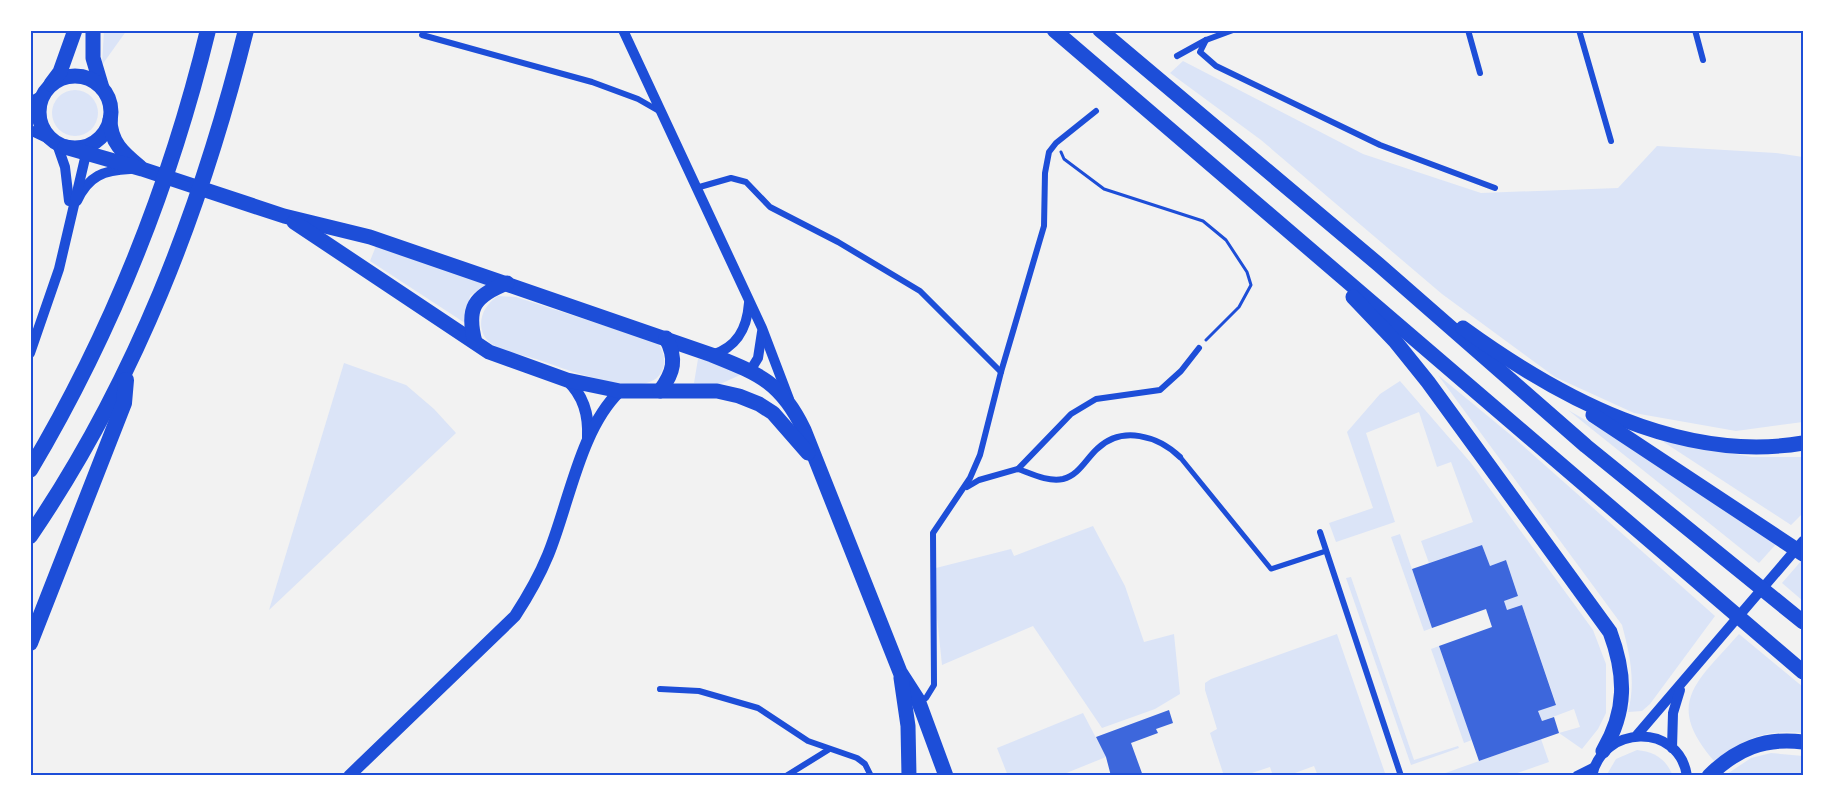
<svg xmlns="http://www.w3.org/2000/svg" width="1833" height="806" font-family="'Times New Roman',serif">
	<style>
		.green { fill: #dbe4f7 }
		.building { fill: #3d67dc }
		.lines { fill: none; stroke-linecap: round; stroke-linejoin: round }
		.path { stroke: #1d4ed8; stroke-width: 3 }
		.pedestrian { stroke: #1d4ed8; stroke-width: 5 }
		.minor { stroke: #1d4ed8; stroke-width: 6 }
		.tertiary { stroke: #1d4ed8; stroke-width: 10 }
		.secondary { stroke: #1d4ed8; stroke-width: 12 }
		.primary { stroke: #1d4ed8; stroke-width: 15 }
		.trunk { stroke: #1d4ed8; stroke-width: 15 }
		.motorway { stroke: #1d4ed8; stroke-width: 16 }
		.neatline { fill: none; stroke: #1d4ed8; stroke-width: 2 }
	</style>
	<rect width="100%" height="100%" fill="#f2f2f2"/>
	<g class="green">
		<polygon points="104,30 127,30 102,65"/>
		<polygon points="1183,61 1363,154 1481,193 1618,188 1657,146 1776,153 1803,157 1803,422 1736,431 1634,413 1555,377 1442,294 1261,140 1170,73"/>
		<circle cx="75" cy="113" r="23"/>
		<polygon points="376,246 486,284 470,296 465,323 370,261"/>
		<path d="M498,296L516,297L658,343C664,353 667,362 661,373C644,402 561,367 536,359C523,355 500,351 489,342C474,327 482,306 498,296Z"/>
		<polygon points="698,359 717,362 740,375 718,385 694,383"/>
		<polygon points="344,363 406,385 434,409 456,433 269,610"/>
		<path d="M1438,375L1512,436L1715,616L1650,704L1642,711L1628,712C1636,682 1630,655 1622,625Z"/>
		<polygon points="1400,381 1471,463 1593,630 1606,664 1606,713 1598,729 1582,749 1559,733 1580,727 1574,709 1542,721 1538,711 1556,704 1522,605 1507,610 1504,601 1518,596 1506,560 1490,566 1482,545 1429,563 1421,541 1473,522 1451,462 1437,467 1419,412 1366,433 1395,522 1336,542 1329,523 1373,508 1347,432 1380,394"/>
		<polygon points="1568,410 1620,440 1777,543 1759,563"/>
		<polygon points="1662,441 1752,457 1803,457 1803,513 1791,525"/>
		<polygon points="1093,526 1125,586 1144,642 1174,634 1180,694 1155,709 1102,728 1033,626 942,665 932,569 1011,549 1014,556"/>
		<polygon points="1400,534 1432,628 1424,631 1391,537"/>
		<polygon points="1802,560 1803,561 1803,601 1782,583"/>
		<polygon points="1351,577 1414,760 1458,746 1459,748 1411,765 1346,578"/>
		<polygon points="1337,634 1386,776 1318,776 1314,766 1295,773 1296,776 1273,776 1270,767 1243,776 1224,776 1210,733 1217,729 1205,690 1205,683 1211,679"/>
		<path d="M1739,634L1803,687V733C1764,730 1746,737 1715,762C1663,703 1697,682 1739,634Z"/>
		<polygon points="1439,646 1472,740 1464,743 1431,649"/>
		<polygon points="1083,713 1106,757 1059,776 1008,776 997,748"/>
		<polygon points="1541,739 1549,762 1509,776 1437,776"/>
		<path d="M1637,750C1655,752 1666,759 1673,776H1606L1616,759Z"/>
		<polygon points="1771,753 1803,756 1803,776 1724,776 1751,758"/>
	</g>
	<g class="building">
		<polygon points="1482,545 1490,566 1506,560 1518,596 1504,601 1507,610 1522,605 1556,705 1538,711 1542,721 1554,717 1559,733 1479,761 1439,646 1492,627 1486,609 1432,628 1412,569"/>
		<polygon points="1169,710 1173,723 1156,729 1158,733 1131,743 1143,776 1111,776 1106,757 1096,737"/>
	</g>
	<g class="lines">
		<polyline class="path" points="1061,152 1064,159 1104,189 1203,221 1226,240 1247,272 1251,285 1239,307 1206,340"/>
		<polyline class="pedestrian" points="1180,457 1271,569 1326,551"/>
		<g class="minor">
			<polyline points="1468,30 1480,73"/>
			<polyline points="1579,30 1611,141"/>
			<polyline points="1695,30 1703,60"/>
			<polyline points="422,35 592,82 638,99 659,111"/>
			<polyline points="1206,40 1200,52 1216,66 1380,145 1495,188"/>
			<polyline points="1177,56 1206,40 1233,30"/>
			<polyline points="696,188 731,178 746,182 770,207 838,242 920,291 1001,372"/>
			<path d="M1018,469C1032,474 1048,482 1063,479C1079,475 1086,459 1097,449C1122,425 1158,436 1180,457"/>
			<polyline points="967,487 979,480 1018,469 1071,414 1096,399 1160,390 1181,371 1199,348"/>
			<polyline points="1320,532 1401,776"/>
			<polyline points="660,689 699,691 758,708 808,741 857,758 865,764 871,776"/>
			<polyline points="919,700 926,698 934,685 933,533 970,478 980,455 1001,372 1044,226 1045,173 1049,152 1056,143 1096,111"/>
			<polyline points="786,776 828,750"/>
		</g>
		<g class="tertiary">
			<polyline points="623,30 762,328 789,399"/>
			<polyline points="30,102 43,95"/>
			<polyline points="30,130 51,140"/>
			<polyline points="57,144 65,167 69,201"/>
			<path d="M77,201C88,176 104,170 130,169"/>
			<polyline points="30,353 59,269 86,154"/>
			<path d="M712,355C737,347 747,329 749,303"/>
			<polyline points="750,371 758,358 762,332"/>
			<polyline points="1637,735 1803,541"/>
			<polyline points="1672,748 1673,713 1680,690"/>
			<polyline points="1577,776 1593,768"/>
			<path d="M1592,776C1602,725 1679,722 1687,776"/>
		</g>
		<g class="secondary">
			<path d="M567,380C584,396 589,415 588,438"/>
			<path d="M349,776L515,616C528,596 539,577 548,555C569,504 580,429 620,391"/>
		</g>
		<g class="primary">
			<polyline points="93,30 93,58 102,88"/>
			<circle cx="75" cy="112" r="36"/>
			<polyline points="51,84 60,72 75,30"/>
			<path d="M110,119C110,142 123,153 140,167"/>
			<path d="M65,147L142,169L284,216L370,237L712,355C759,374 781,382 804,430L900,672L918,700L946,776"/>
			<polyline points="294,222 489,352 567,380 620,391 717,391 739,396 759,404 773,413 808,453"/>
			<path d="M475,342C466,308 474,296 507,283"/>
			<path d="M660,391C674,372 677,359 666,338"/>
			<polyline points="901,678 908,726 909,776"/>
		</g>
		<g class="trunk">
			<polyline points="1054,30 1803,672"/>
			<polyline points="1100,30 1378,264 1586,446 1803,622"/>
			<path d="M1353,297L1395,341L1428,382L1610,632C1626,675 1627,711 1603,751"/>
			<path d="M1463,328C1558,397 1680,464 1803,443"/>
			<polyline points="1593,415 1803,554"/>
			<path d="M1709,776C1736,749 1765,737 1803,742"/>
		</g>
		<g class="motorway">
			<path d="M30,470C112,332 170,186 208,30"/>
			<path d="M30,536C135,382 201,210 246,30"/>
			<polyline points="30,643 124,403 126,380"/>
		</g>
	</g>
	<rect width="1833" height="806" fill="none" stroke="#ffffff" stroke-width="63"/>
	<rect x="32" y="32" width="1770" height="742" class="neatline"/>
</svg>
